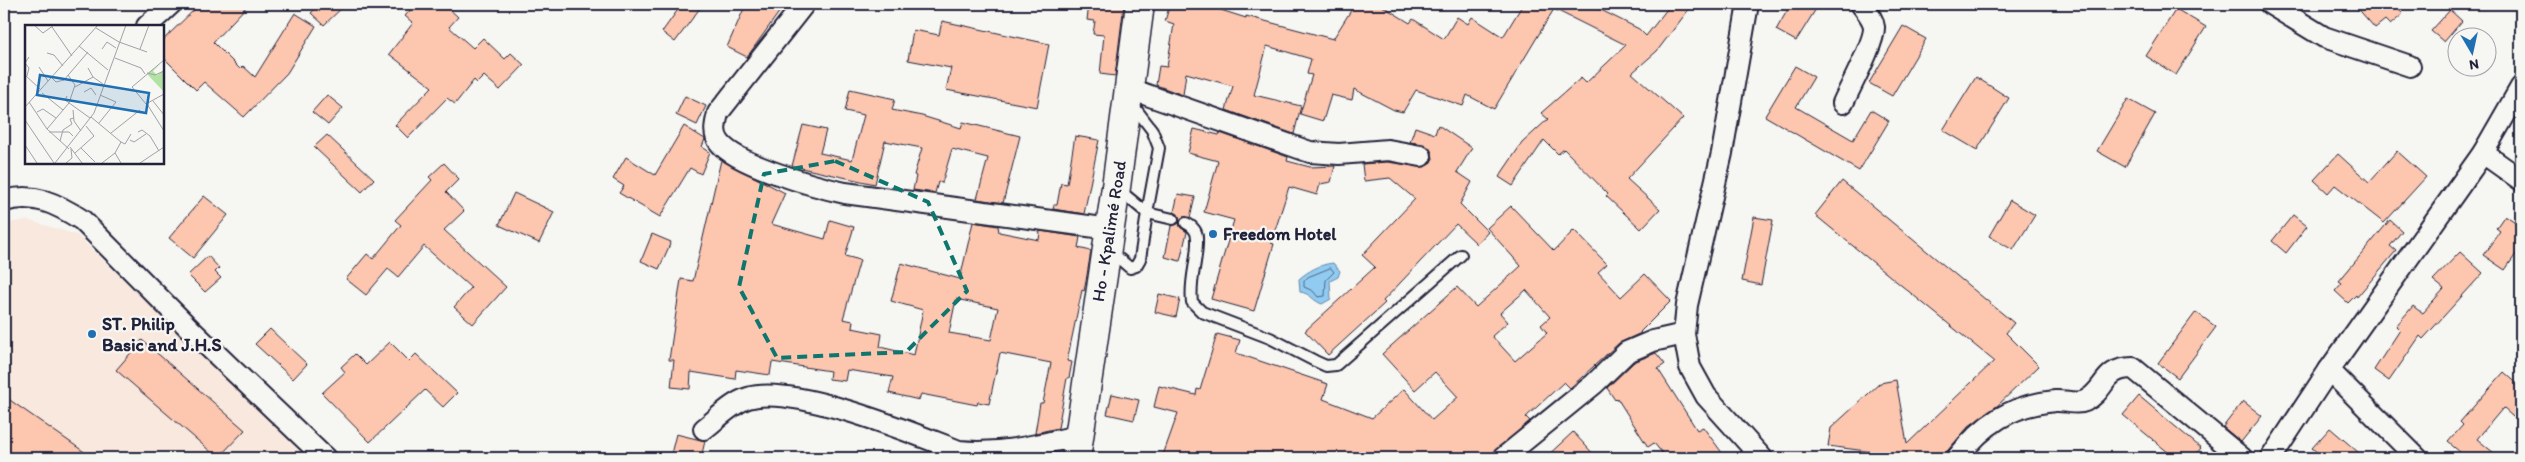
<svg xmlns="http://www.w3.org/2000/svg" width="2525" height="462" font-family="Itim,sans-serif">
	<style>
		.built { fill: #f8e8de }
		.water { fill: #91cbf1; stroke: #6587a8 }
		.lines { fill: none; stroke-linecap: round; stroke-linejoin: round }
		.shore { stroke: #4e6684; stroke-width: 1 }
		.building { fill: #fdc6af; stroke: #22223b; fill-rule: evenodd }
		.service-casing { stroke: #22223b; stroke-width: 14 }
		.minor-casing { stroke: #22223b; stroke-width: 24 }
		.secondary-casing { stroke: #22223b; stroke-width: 31 }
		.service { stroke: #f6f6f2; stroke-width: 10 }
		.minor { stroke: #f6f6f2; stroke-width: 20 }
		.secondary { stroke: #f6f6f2; stroke-width: 28 }
		.marked { fill: none; stroke: #0f766e; stroke-width: 4; stroke-dasharray: 10 6; stroke-linejoin: round }
		.poi-dot { fill: #1f6fb2; stroke: #f6f6f2; stroke-width: 2 }
		.labels { text-anchor: middle; stroke-width: 4.5; stroke-linejoin: round; paint-order: stroke }
		.street-label { font-size: 18px; fill: #22223b; stroke: #f6f6f2 }
		.poi-label { font-size: 18px; font-weight: bold; fill: #22223b; stroke: #f6f6f2; text-anchor: start }
		.inset-road { fill: none; stroke: #a1a1a9; stroke-width: 1 }
		.view { fill: #1f6fb2; fill-opacity: 0.15; stroke: #1f6fb2; stroke-width: 2.5 }
		.inset-edge { fill: none; stroke: #22223b; stroke-width: 2.5 }
	</style>
	<rect width="100%" height="100%" fill="#f6f6f2"/>
	<filter id="ink" filterUnits="userSpaceOnUse"><feTurbulence type="fractalNoise" baseFrequency=".02" numOctaves="2"/><feDisplacementMap in="SourceGraphic" scale="10" xChannelSelector="R" yChannelSelector="G"/><feConvolveMatrix kernelMatrix="1 2 1 2 8 2 1 2 1" color-interpolation-filters="sRGB"/></filter>
	<g filter="url(#ink)">
		<polygon class="built" points="27,220 77,235 283,433 305,458 4,458 4,224"/>
		<path class="water" d="M1333,263L1340,271L1338,277L1330,281L1331,299L1322,304C1313,301 1310,293 1300,292L1299,279C1308,271 1321,264 1333,263Z"/>
		<g class="lines">
			<polygon class="shore" points="1331,268 1334,272 1326,280 1325,296 1318,297 1313,291 1304,287 1304,281 1308,277"/>
		</g>
		<g class="building">
			<polygon points="200,4 249,4 213,42 240,69 243,66 255,77 295,13 316,26 287,73 244,117 204,82 196,90 162,56 162,41"/>
			<polygon points="320,4 346,4 324,25 311,13"/>
			<polygon points="416,4 426,10 432,4 444,4 458,17 449,27 473,48 483,38 505,59 511,53 524,65 500,90 484,76 477,83 474,80 455,104 447,98 408,138 395,125 432,87 389,54 413,23 405,16"/>
			<polygon points="682,4 703,4 675,42 662,32"/>
			<polygon points="746,4 785,4 747,57 727,47"/>
			<polygon points="1089,4 1124,4 1115,76 1100,74 1104,35 1093,34 1095,21 1087,20"/>
			<polygon points="1170,4 1202,4 1246,18 1246,16 1333,39 1355,4 1379,4 1410,23 1413,19 1444,39 1457,17 1468,24 1472,17 1503,37 1523,4 1589,4 1639,29 1646,36 1671,4 1693,4 1657,51 1632,73 1683,118 1627,179 1660,209 1641,229 1606,196 1608,194 1564,149 1558,154 1544,140 1513,186 1499,177 1522,143 1548,119 1541,113 1581,78 1586,83 1626,45 1554,9 1494,109 1467,95 1463,106 1416,90 1403,112 1394,110 1354,89 1352,100 1331,95 1323,121 1300,114 1312,75 1307,74 1311,59 1267,46 1254,95 1301,106 1294,134 1226,110 1233,86 1186,73 1183,95 1156,85 1159,66 1167,67 1174,24 1165,21"/>
			<polygon points="1791,4 1819,4 1796,41 1776,30"/>
			<polygon points="2354,4 2404,4 2398,9 2403,14 2390,25 2385,20 2375,28"/>
			<polygon points="2176,9 2206,27 2176,75 2146,56"/>
			<polygon points="2450,10 2462,21 2444,42 2431,31"/>
			<polygon points="942,21 1049,44 1037,107 946,90 951,68 908,60 913,30 939,35"/>
			<polygon points="1903,26 1926,39 1892,96 1869,83"/>
			<polygon points="1795,66 1814,77 1796,107 1853,140 1871,110 1889,121 1859,171 1765,116"/>
			<polygon points="1976,77 2009,98 1977,150 1943,130"/>
			<polygon points="850,89 895,99 892,110 922,116 961,128 963,122 1020,136 1003,203 977,199 988,158 952,149 942,183 938,182 935,193 913,190 916,176 914,175 922,148 885,141 875,184 792,166 803,125 826,130 820,153 852,160 864,115 845,111"/>
			<polygon points="327,95 343,108 328,125 312,112"/>
			<polygon points="685,96 706,106 697,125 676,115"/>
			<polygon points="2128,99 2155,114 2125,167 2097,151"/>
			<polygon points="1438,125 1472,148 1457,172 1472,182 1460,204 1488,232 1477,244 1456,224 1383,301 1385,303 1328,355 1305,331 1375,267 1362,255 1415,199 1390,178 1364,181 1362,164 1387,162 1425,167 1433,159 1432,152 1424,144 1410,142 1415,127 1435,134"/>
			<polygon points="684,126 705,139 702,147 710,152 701,174 690,168 660,217 619,193 624,186 613,179 626,157 655,175"/>
			<polygon points="1194,129 1219,135 1220,133 1288,157 1287,161 1310,167 1335,166 1331,182 1320,184 1317,195 1289,187 1271,243 1274,244 1254,311 1211,299 1234,220 1204,212 1218,161 1188,153"/>
			<polygon points="327,135 374,179 362,192 314,147"/>
			<polygon points="1075,136 1099,140 1084,214 1053,209 1054,205 1057,205 1061,183 1067,184"/>
			<polygon points="2397,151 2426,177 2384,223 2335,185 2328,193 2314,180 2338,154 2369,182"/>
			<path d="M721,160L785,193L771,224L825,239L830,220L854,227L845,256L860,260L843,319L853,321L852,328L882,334L880,347L914,355L923,310L891,301L901,263L960,279L973,222L998,226L999,232L1039,240L1040,231L1080,237L1078,248L1091,251L1086,281L1084,291L1082,290L1067,361L1072,362L1069,378H1067L1058,428L1035,433L1040,403H1043L1051,363L1000,353L989,404L978,402L977,405L921,394L919,400L889,393L893,377L847,370L845,381L829,379L830,371L772,362L770,375L736,370L735,379L691,372L690,389L671,387L674,360H669L681,279L693,281ZM956,299L998,308L991,340L949,333Z"/>
			<polygon points="444,163 459,179 446,192 464,211 444,230 506,287 473,324 454,307 471,288 424,246 398,277 388,269 366,295 346,279 367,254 373,259 401,225 395,220 432,180 429,177"/>
			<polygon points="1842,181 2014,323 2006,333 2039,366 1997,406 1969,426 1941,458 1893,458 1896,455 1828,446 1831,428 1880,383 1896,380 1907,444 1994,361 1815,215"/>
			<polygon points="514,193 554,212 539,243 499,225"/>
			<polygon points="1178,194 1195,197 1190,218 1183,217 1179,223 1180,227 1187,232 1180,261 1165,257 1171,226 1178,224 1180,220 1178,214 1174,212"/>
			<polygon points="204,196 228,215 193,258 169,238"/>
			<polygon points="2010,200 2035,215 2013,250 1989,236"/>
			<path d="M1511,206L1554,251L1574,230L1607,264L1598,272L1621,297L1645,274L1671,301L1640,332L1641,333L1619,343L1570,388L1564,382L1526,417L1530,421L1487,458H1162L1178,413L1154,407L1159,386L1196,395L1197,389L1200,390L1217,334L1240,340L1236,353L1328,384L1323,399L1372,418L1404,389L1432,420L1458,397L1435,372L1415,390L1382,354L1457,287L1476,307L1521,266L1487,228ZM1526,290L1550,317L1541,325L1547,333L1515,361L1492,336L1508,322L1500,313Z"/>
			<polygon points="2293,215 2307,226 2286,253 2272,241"/>
			<polygon points="2505,215 2521,226 2521,247 2505,270 2483,255 2500,231 2496,228"/>
			<polygon points="1754,217 1773,220 1761,285 1742,281"/>
			<polygon points="2390,220 2402,231 2390,246 2396,251 2357,297 2356,295 2348,303 2335,291 2342,283 2339,281"/>
			<polygon points="652,234 671,242 659,269 641,261"/>
			<polygon points="2460,252 2483,273 2423,339 2420,336 2389,381 2374,370 2400,330 2396,326 2413,306 2422,313 2444,289 2433,280"/>
			<polygon points="208,256 219,268 215,272 221,278 205,292 188,275"/>
			<polygon points="1159,294 1180,299 1176,317 1155,312"/>
			<polygon points="2196,312 2216,327 2178,378 2158,363"/>
			<polygon points="270,329 307,364 293,379 255,344"/>
			<polygon points="142,340 245,430 218,458 116,370"/>
			<polygon points="390,342 409,361 416,354 457,393 443,407 425,390 370,442 322,393 345,372 341,367 355,354 366,365"/>
			<polygon points="1656,353 1665,364 1658,369 1697,430 1703,427 1726,458 1666,458 1654,443 1648,447 1617,398 1615,400 1607,388 1634,362"/>
			<polygon points="2504,372 2521,387 2521,424 2503,408 2477,439 2500,458 2467,458 2448,442 2463,425 2460,422"/>
			<polygon points="1112,394 1139,400 1134,420 1107,414"/>
			<polygon points="4,396 93,458 18,458 4,448"/>
			<polygon points="2139,396 2201,448 2193,458 2175,458 2123,415"/>
			<polygon points="2243,401 2262,416 2241,442 2223,427"/>
			<polygon points="2330,428 2365,458 2324,458 2312,448"/>
			<polygon points="1573,432 1597,458 1545,458"/>
			<polygon points="676,434 705,441 701,458 670,458"/>
		</g>
		<g class="lines">
			<defs>
				<g id="service">
					<polyline points="1119,190 1147,213 1159,148 1152,130 1132,104"/>
					<path d="M1186,223C1192,226 1197,231 1197,238C1198,260 1189,280 1192,302L1202,312L1270,338L1315,361L1326,366L1336,365L1461,255"/>
					<polyline points="1109,250 1130,268 1136,266 1140,259 1147,213 1173,219"/>
				</g>
				<g id="minor">
					<path d="M804,4L718,113C716,123 712,133 720,143C737,165 817,187 845,193L1110,229"/>
					<polyline points="1748,4 1722,153 1687,305 1684,334 1690,367 1706,396 1762,458"/>
					<polyline points="2270,4 2324,37 2410,66"/>
					<polyline points="147,26 171,4"/>
					<polyline points="1130,89 1310,152 1339,154 1388,150 1421,156"/>
					<path d="M1843,103C1850,87 1875,42 1874,27C1873,18 1866,11 1861,4"/>
					<polyline points="2483,153 2521,180"/>
					<path d="M4,201C34,192 57,204 82,220L190,329L325,458"/>
					<polyline points="2329,370 2417,458"/>
					<path d="M704,429C717,419 732,403 748,398C794,384 912,433 959,451C1000,455 1038,445 1077,436"/>
					<polyline points="1503,458 1594,384 1627,352 1653,341 1684,334"/>
					<path d="M1957,458C1983,424 2011,405 2055,401C2065,400 2076,405 2085,401C2107,390 2102,368 2133,368L2242,458"/>
					<polyline points="2271,458 2329,370 2483,153 2521,87"/>
				</g>
				<polyline id="secondary" points="1076,458 1116,187 1140,4"/>
			</defs>
			<use href="#service" class="service-casing"/>
			<use href="#minor" class="minor-casing"/>
			<use href="#secondary" class="secondary-casing"/>
			<use href="#service" class="service"/>
			<use href="#minor" class="minor"/>
			<use href="#secondary" class="secondary"/>
		</g>
	</g>
	<path class="marked" d="M835,161L928,202L967,291L906,352L777,358L739,287L764,174Z"/>
	<g class="poi-dot">
		<circle cx="1213" cy="234" r="5"/>
		<circle cx="92" cy="334" r="5"/>
	</g>
	<g class="labels">
		<g class="street-label">
			<text transform="translate(1109 231) rotate(-81)" y="6">Ho - Kpalimé Road</text>
		</g>
		<g class="poi-label">
			<text x="1223" y="240">Freedom Hotel</text>
			<text x="102" y="330">ST. Philip<tspan x="102" dy="21">Basic and J.H.S</tspan></text>
		</g>
	</g>
	<g transform="translate(25 25)">
		<rect width="139" height="139" fill="#f6f6f2"/>
		<path d="M135,39L128,46L132,50L139,45V67L122,49Z" fill="#b2e3a3"/>
		<path class="inset-road" d="M9,0L18,8L29,0M27,2L47,31M71,3L94,17L122,27M54,21L83,45M77,24L82,17L91,23M115,24L124,0M22,28L29,30L38,41M90,33L116,43L120,49M139,35L107,62L121,79L139,69M14,42L23,56M63,43L68,52L78,59M122,48L130,50L139,46M0,50L15,64M43,50L50,60L44,78M2,51L4,43L0,38L4,32M26,52L31,57L39,55L63,27M50,62L68,52M59,67L66,63L71,70M17,68L38,85M42,71L40,75L65,93M128,76L139,90M4,77L22,104M44,78L22,104L44,124M122,79L139,106M0,82L73,0M48,85L49,96L56,106M12,87L18,84L31,93M66,92L96,117L90,128L96,138M0,95L29,138M74,98L91,77L75,70M24,107H44L48,111M113,107L117,105L125,111L134,126M86,108L115,85M105,115L109,117L121,109M35,116L38,105L47,99L45,94L49,93M96,117L100,119L106,109M0,120L12,138M45,122L57,138M56,123L70,137M50,128L69,111L61,101M30,138L69,88L101,0M41,138L47,133L46,124M77,138L90,128M115,138L139,122"/>
		<path class="view" d="M15,50L124,68L121,88L12,70Z"/>
		<rect width="139" height="139" class="inset-edge"/>
	</g>
	<rect width="2525" height="462" fill="none" stroke="#f6f6f2" stroke-width="20"/>
	<rect x="10" y="10" width="2505" height="442" fill="none" stroke="#22223b" stroke-width="2" filter="url(#ink)"/>
	<g transform="translate(2472 52) rotate(171)"><circle r="24" fill="#f6f6f2" stroke="#a1a1a9"/>
	<path d="M0-4L9 19L0 12L-9 19Z" fill="#1f6fb2"/>
	<text y="-8" font-size="14" font-weight="bold" text-anchor="middle" fill="#22223b">N</text>
	</g>
</svg>
